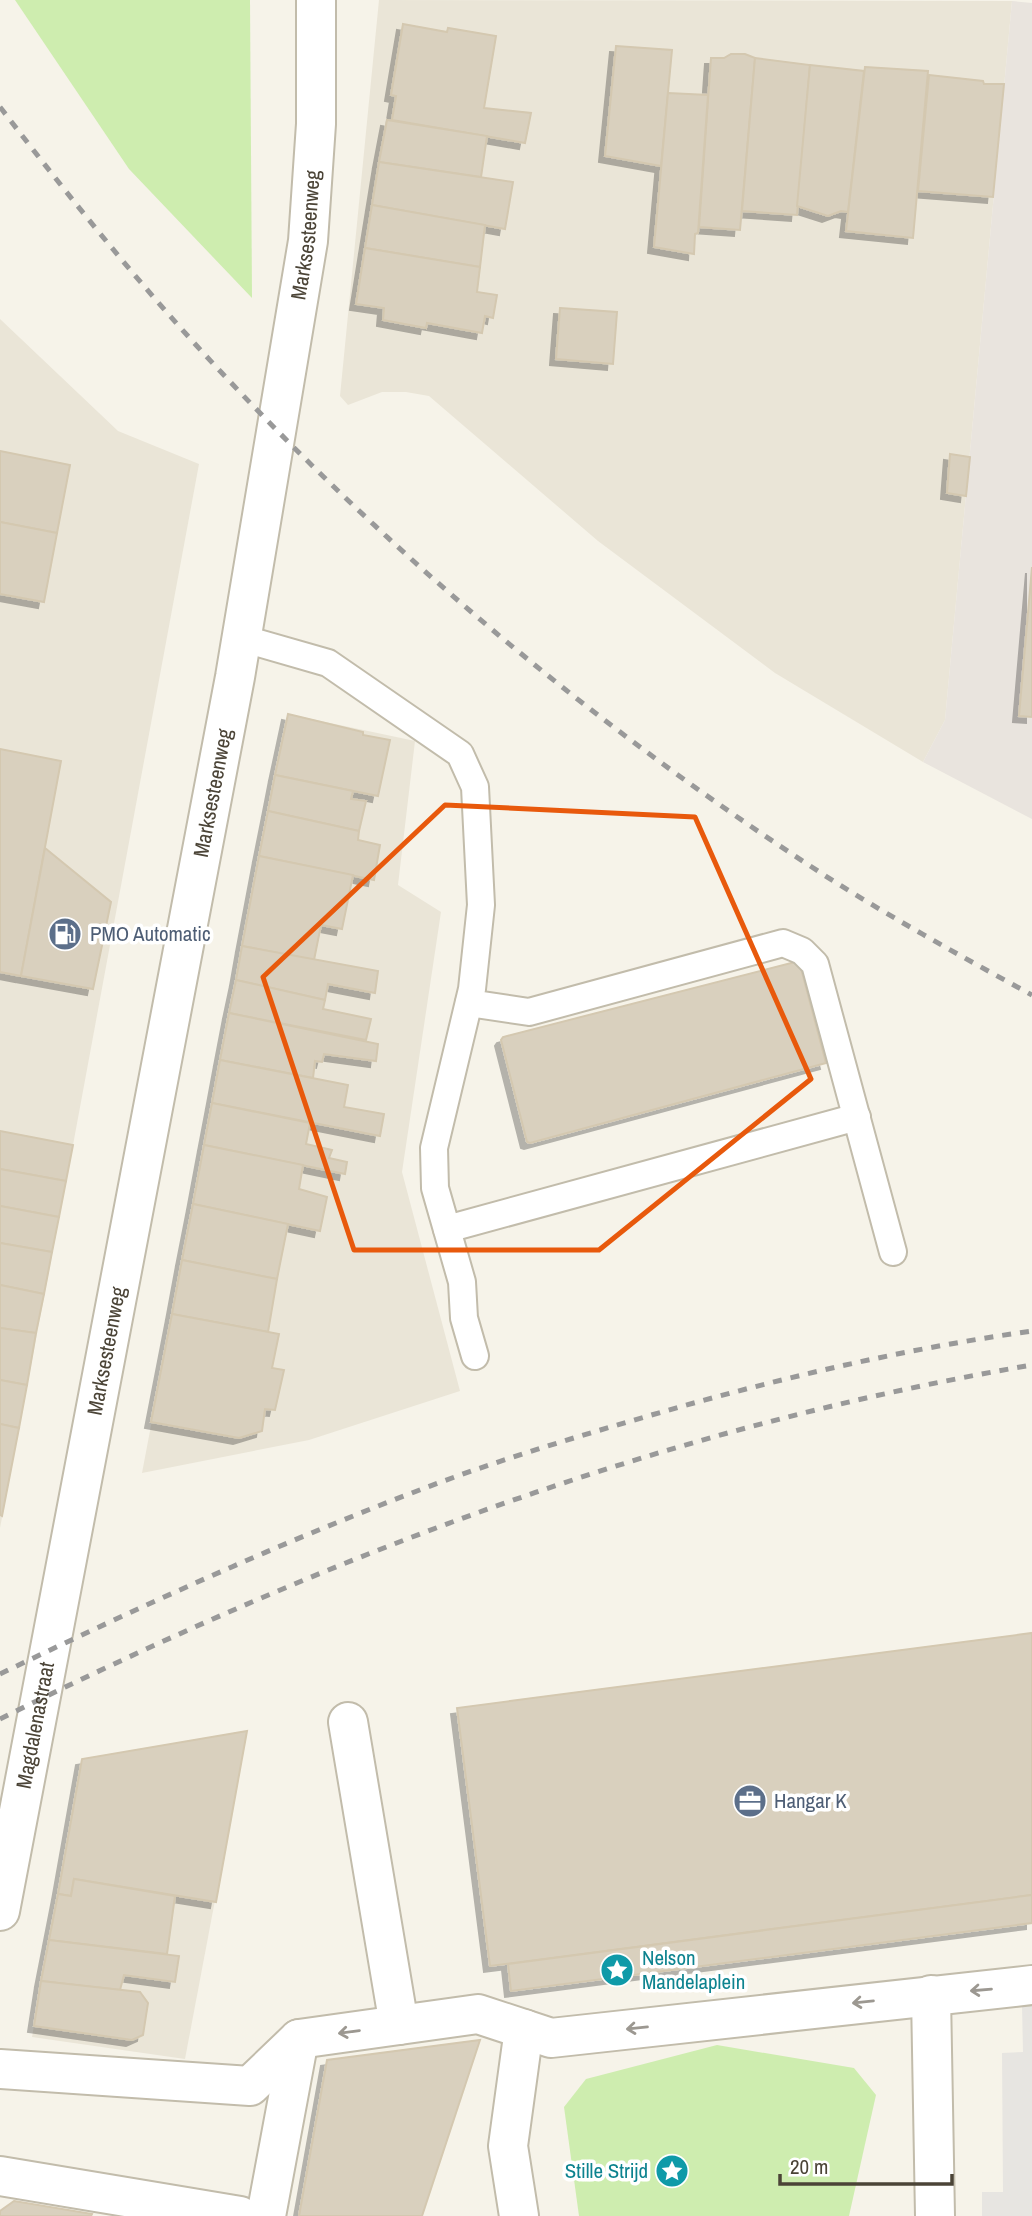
<svg xmlns="http://www.w3.org/2000/svg" width="1032" height="2216" font-family="'Archivo Narrow',sans-serif">
	<style>
		.residential { fill: #eae5d7 }
		.industrial { fill: #e9e4de }
		.green { fill: #ceedaf }
		.parking { fill: #e7e5e1 }
		.building { fill: #d9d0be; stroke: #d4c8b0; stroke-width: 2; filter: url(#shadow) }
		.lines { fill: none; stroke-linecap: round; stroke-linejoin: round }
		.service-casing { stroke: #c2bcab; stroke-width: 30 }
		.minor-casing { stroke: #c2bcab; stroke-width: 42 }
		.tertiary-casing { stroke: #c2bcab; stroke-width: 42 }
		.service { stroke: #fff; stroke-width: 26 }
		.minor { stroke: #fff; stroke-width: 38 }
		.tertiary { stroke: #fff; stroke-width: 38 }
		.rail { stroke: #999; stroke-width: 5; stroke-dasharray: 9 9; stroke-linecap: butt }
		.oneway { stroke: #9c9891 }
		.marked { fill: none; stroke: #e8590c; stroke-width: 5; stroke-linejoin: round }
		.labels { text-anchor: middle; stroke-width: 7; stroke-linejoin: round; paint-order: stroke }
		.street-label { font-size: 21px; fill: #4b4437; stroke: #fff }
		.service-label { font-size: 21px; fill: #4e5e75; stroke: #fff; text-anchor: start }
		.culture-label { font-size: 21px; fill: #0d838f; stroke: #fff; text-anchor: start }
	</style>
	<defs>
		<filter id="shadow"><feDropShadow dx="-6" dy="6" stdDeviation="0" flood-color="#0004"/></filter>
	</defs>
	<rect width="100%" height="100%" fill="#f6f3e9"/>
	<g class="residential">
		<polygon points="379,0 1012,1 945,720 923,762 775,673 598,541 429,396 406,392 382,392 348,405 340,396"/>
		<polygon points="0,319 118,431 199,464 73,1145 0,1528"/>
		<polygon points="288,714 415,741 398,885 441,912 402,1172 460,1391 309,1440 142,1473 259,856"/>
		<polygon points="247,1731 185,2059 32,2037 82,1759"/>
	</g>
	<polygon class="industrial" points="1012,1 1032,3 1032,819 923,762 945,720"/>
	<g class="green">
		<polygon points="15,0 250,0 252,298 129,169"/>
		<polygon points="717,2045 854,2068 876,2095 849,2216 579,2216 564,2107 586,2079"/>
	</g>
	<polygon class="parking" points="1022,2005 1032,2005 1032,2216 982,2216 982,2192 1003,2192 1002,2053 1023,2052"/>
	<g class="building">
		<polygon points="403,24 447,32 448,28 496,36 484,108 531,113 525,143 392,120 396,96 391,95"/>
		<polygon points="616,46 672,50 661,166 605,156"/>
		<polygon points="731,54 745,54 755,58 740,230 699,227 711,58 724,58"/>
		<polygon points="755,58 810,65 797,215 742,211"/>
		<polygon points="810,65 864,71 848,212 841,211 828,216 797,206"/>
		<polygon points="865,67 928,71 913,238 846,231"/>
		<polygon points="929,75 983,81 984,84 1004,84 993,197 918,191"/>
		<polygon points="668,93 708,95 698,233 695,234 694,254 654,247"/>
		<polygon points="387,120 487,136 481,177 379,162"/>
		<polygon points="379,162 513,182 505,229 372,205"/>
		<polygon points="372,205 485,225 480,267 365,248"/>
		<polygon points="365,248 480,267 477,292 497,295 493,318 485,316 482,333 427,323 426,328 383,320 384,308 356,304"/>
		<polygon points="560,308 617,312 613,364 556,359"/>
		<polygon points="0,451 70,465 57,533 0,522"/>
		<polygon points="950,454 970,457 966,496 947,493"/>
		<polygon points="0,522 57,533 44,602 0,594"/>
		<polygon points="1032,567 1032,717 1019,716"/>
		<polygon points="288,714 363,732 363,735 390,740 378,796 275,775"/>
		<polygon points="0,749 61,761 21,976 0,972"/>
		<polygon points="275,775 353,791 351,799 366,801 359,831 268,811"/>
		<polygon points="268,811 359,831 358,840 380,845 374,880 259,856"/>
		<polygon points="45,848 111,902 93,989 21,976"/>
		<polygon points="259,856 353,875 342,929 321,925 314,960 242,946"/>
		<polygon points="242,946 378,971 375,993 328,984 325,1000 236,980"/>
		<polygon points="799,961 826,1063 530,1143 527,1142 501,1040 503,1037"/>
		<polygon points="236,980 325,1000 323,1009 371,1019 366,1040 229,1013"/>
		<polygon points="229,1013 378,1044 376,1061 324,1054 322,1062 315,1061 313,1078 220,1060"/>
		<polygon points="220,1060 348,1085 344,1107 384,1114 380,1136 212,1103"/>
		<polygon points="212,1103 310,1123 306,1144 332,1150 329,1158 347,1162 345,1174 204,1145"/>
		<polygon points="0,1131 73,1145 66,1181 0,1169"/>
		<polygon points="204,1145 303,1165 299,1189 327,1197 320,1231 193,1204"/>
		<polygon points="0,1169 66,1181 59,1217 0,1206"/>
		<polygon points="193,1204 288,1224 277,1279 182,1260"/>
		<polygon points="0,1206 59,1217 52,1252 0,1243"/>
		<polygon points="0,1243 52,1252 44,1294 0,1285"/>
		<polygon points="182,1260 277,1279 268,1332 172,1314"/>
		<polygon points="0,1285 44,1294 36,1333 0,1328"/>
		<polygon points="172,1314 279,1334 272,1368 284,1370 275,1410 265,1409 262,1431 239,1438 151,1422"/>
		<polygon points="0,1328 36,1333 27,1385 0,1380"/>
		<polygon points="0,1380 27,1385 19,1428 0,1424"/>
		<polygon points="0,1424 19,1428 2,1516 0,1515"/>
		<polygon points="1032,1633 1032,1895 490,1966 457,1708"/>
		<polygon points="247,1731 216,1902 74,1879 71,1896 58,1894 82,1759"/>
		<polygon points="74,1879 175,1896 167,1954 49,1940 58,1894 71,1896"/>
		<polygon points="1032,1895 1032,1923 511,1991 508,1964"/>
		<polygon points="49,1940 179,1956 175,1982 124,1975 120,1990 41,1981"/>
		<polygon points="41,1981 140,1992 148,2003 143,2035 132,2040 34,2026"/>
		<polygon points="480,2040 422,2216 299,2216 327,2060"/>
		<polygon points="14,2201 92,2214 91,2216 0,2216 0,2211"/>
	</g>
	<g class="lines">
		<defs>
			<g id="service">
				<polyline points="241,638 328,663 460,754 475,787 481,905 472,989 434,1148 435,1188 462,1282 464,1318 475,1356"/>
				<polyline points="469,1003 529,1012 783,943 802,951 815,964 893,1252"/>
				<polyline points="447,1229 857,1117"/>
			</g>
			<g id="minor">
				<polyline points="348,1722 399,2025"/>
				<polyline points="931,1995 935,2216"/>
				<polyline points="0,2069 250,2086 299,2039 478,2014 551,2038 1032,1985"/>
				<polyline points="0,2176 240,2216"/>
				<polyline points="266,2216 299,2039"/>
				<polyline points="519,2216 508,2146 524,2029"/>
			</g>
			<g id="tertiary">
				<path id="s1" d="M0,1911L235,677L308,241L316,124V0"/>
			</g>
		</defs>
		<use href="#service" class="service-casing"/>
		<use href="#minor" class="minor-casing"/>
		<use href="#tertiary" class="tertiary-casing"/>
		<use href="#service" class="service"/>
		<use href="#minor" class="minor"/>
		<use href="#tertiary" class="tertiary"/>
		<g class="rail">
			<path d="M0,107C70,198 142,288 221,372C403,567 610,738 835,882C899,922 966,959 1032,995"/>
			<path d="M0,1674C137,1608 275,1545 417,1491C487,1464 559,1442 631,1421C763,1382 896,1350 1032,1331"/>
			<path d="M0,1719C330,1555 667,1427 1032,1365"/>
		</g>
	</g>
	<defs><path id="oneway-shaft" d="M-6 0H5M1.5-3L5.5 0L1.5 3" fill="none" stroke-width="1.6" stroke-linecap="round" stroke-linejoin="round" transform="scale(1.75)"/></defs>
	<g class="oneway">
		<use href="#oneway-shaft" transform="translate(981 1990) rotate(175)"/>
		<use href="#oneway-shaft" transform="translate(863 2002) rotate(174)"/>
		<use href="#oneway-shaft" transform="translate(637 2028) rotate(174)"/>
		<use href="#oneway-shaft" transform="translate(349 2032) rotate(172)"/>
	</g>
	<path class="marked" d="M445,805L695,817L811,1079L599,1250H354L263,977Z"/>
	<defs>
		<symbol id="fuel-disc" viewBox="-11 -11 22 22"><circle r="9.5" fill="#5c6f8a" stroke="#fff"/><path d="M-5.5-6h7V0h2V4h1.3V-2.5L3-4.5l.8-.8L6-3V5H2.5V1h-1V6h-7ZM-4.2-4.7v3.2H.2V-4.7Z" fill="#fff"/></symbol>
		<symbol id="office-disc" viewBox="-11 -11 22 22"><circle r="9.5" fill="#5c6f8a" stroke="#fff"/><path d="M-6-3h4V-5.5h4V-3h4V5H-6ZM-1-4.5V-3h2v-1.5ZM-6 0V1H6V0Z" fill="#fff"/></symbol>
		<symbol id="sight-disc" viewBox="-11 -11 22 22"><circle r="9.5" fill="#0f9aa8" stroke="#fff"/><path d="M0-6L1.8-2.2L6-1.7L2.9 1.2L3.7 5.4L0 3.3L-3.7 5.4L-2.9 1.2L-6-1.7L-1.8-2.2Z" fill="#fff"/></symbol>
	</defs>
	<g fill-rule="evenodd">
		<use href="#fuel-disc" x="46" y="915" width="38" height="38"/>
		<use href="#office-disc" x="731" y="1782" width="38" height="38"/>
		<use href="#sight-disc" x="598" y="1951" width="38" height="38"/>
		<use href="#sight-disc" x="653" y="2152" width="38" height="38"/>
	</g>
	<g class="labels">
		<g class="street-label">
			<text dy="7" stroke="none"><textPath href="#s1" startOffset="1704">Marksesteenweg</textPath></text>
			<text dy="7" stroke="none"><textPath href="#s1" startOffset="1138">Marksesteenweg</textPath></text>
			<text dy="7" stroke="none"><textPath href="#s1" startOffset="570">Marksesteenweg</textPath></text>
			<text dy="7" stroke="none"><textPath href="#s1" startOffset="189">Magdalenastraat</textPath></text>
		</g>
		<g class="service-label">
			<text x="90" y="941">PMO Automatic</text>
			<text x="774" y="1808">Hangar K</text>
		</g>
		<g class="culture-label">
			<text x="642" y="1965">Nelson<tspan x="642" dy="24">Mandelaplein</tspan></text>
			<text x="648" y="2178" text-anchor="end">Stille Strijd</text>
		</g>
	</g>
	<path d="M780 2174v10h172v-10" fill="none" stroke="#4b4437" stroke-width="3.5"/>
	<text x="790" y="2174" font-size="21" fill="#4b4437" stroke="#ffffff" stroke-width="5" paint-order="stroke">20 m</text>
</svg>
